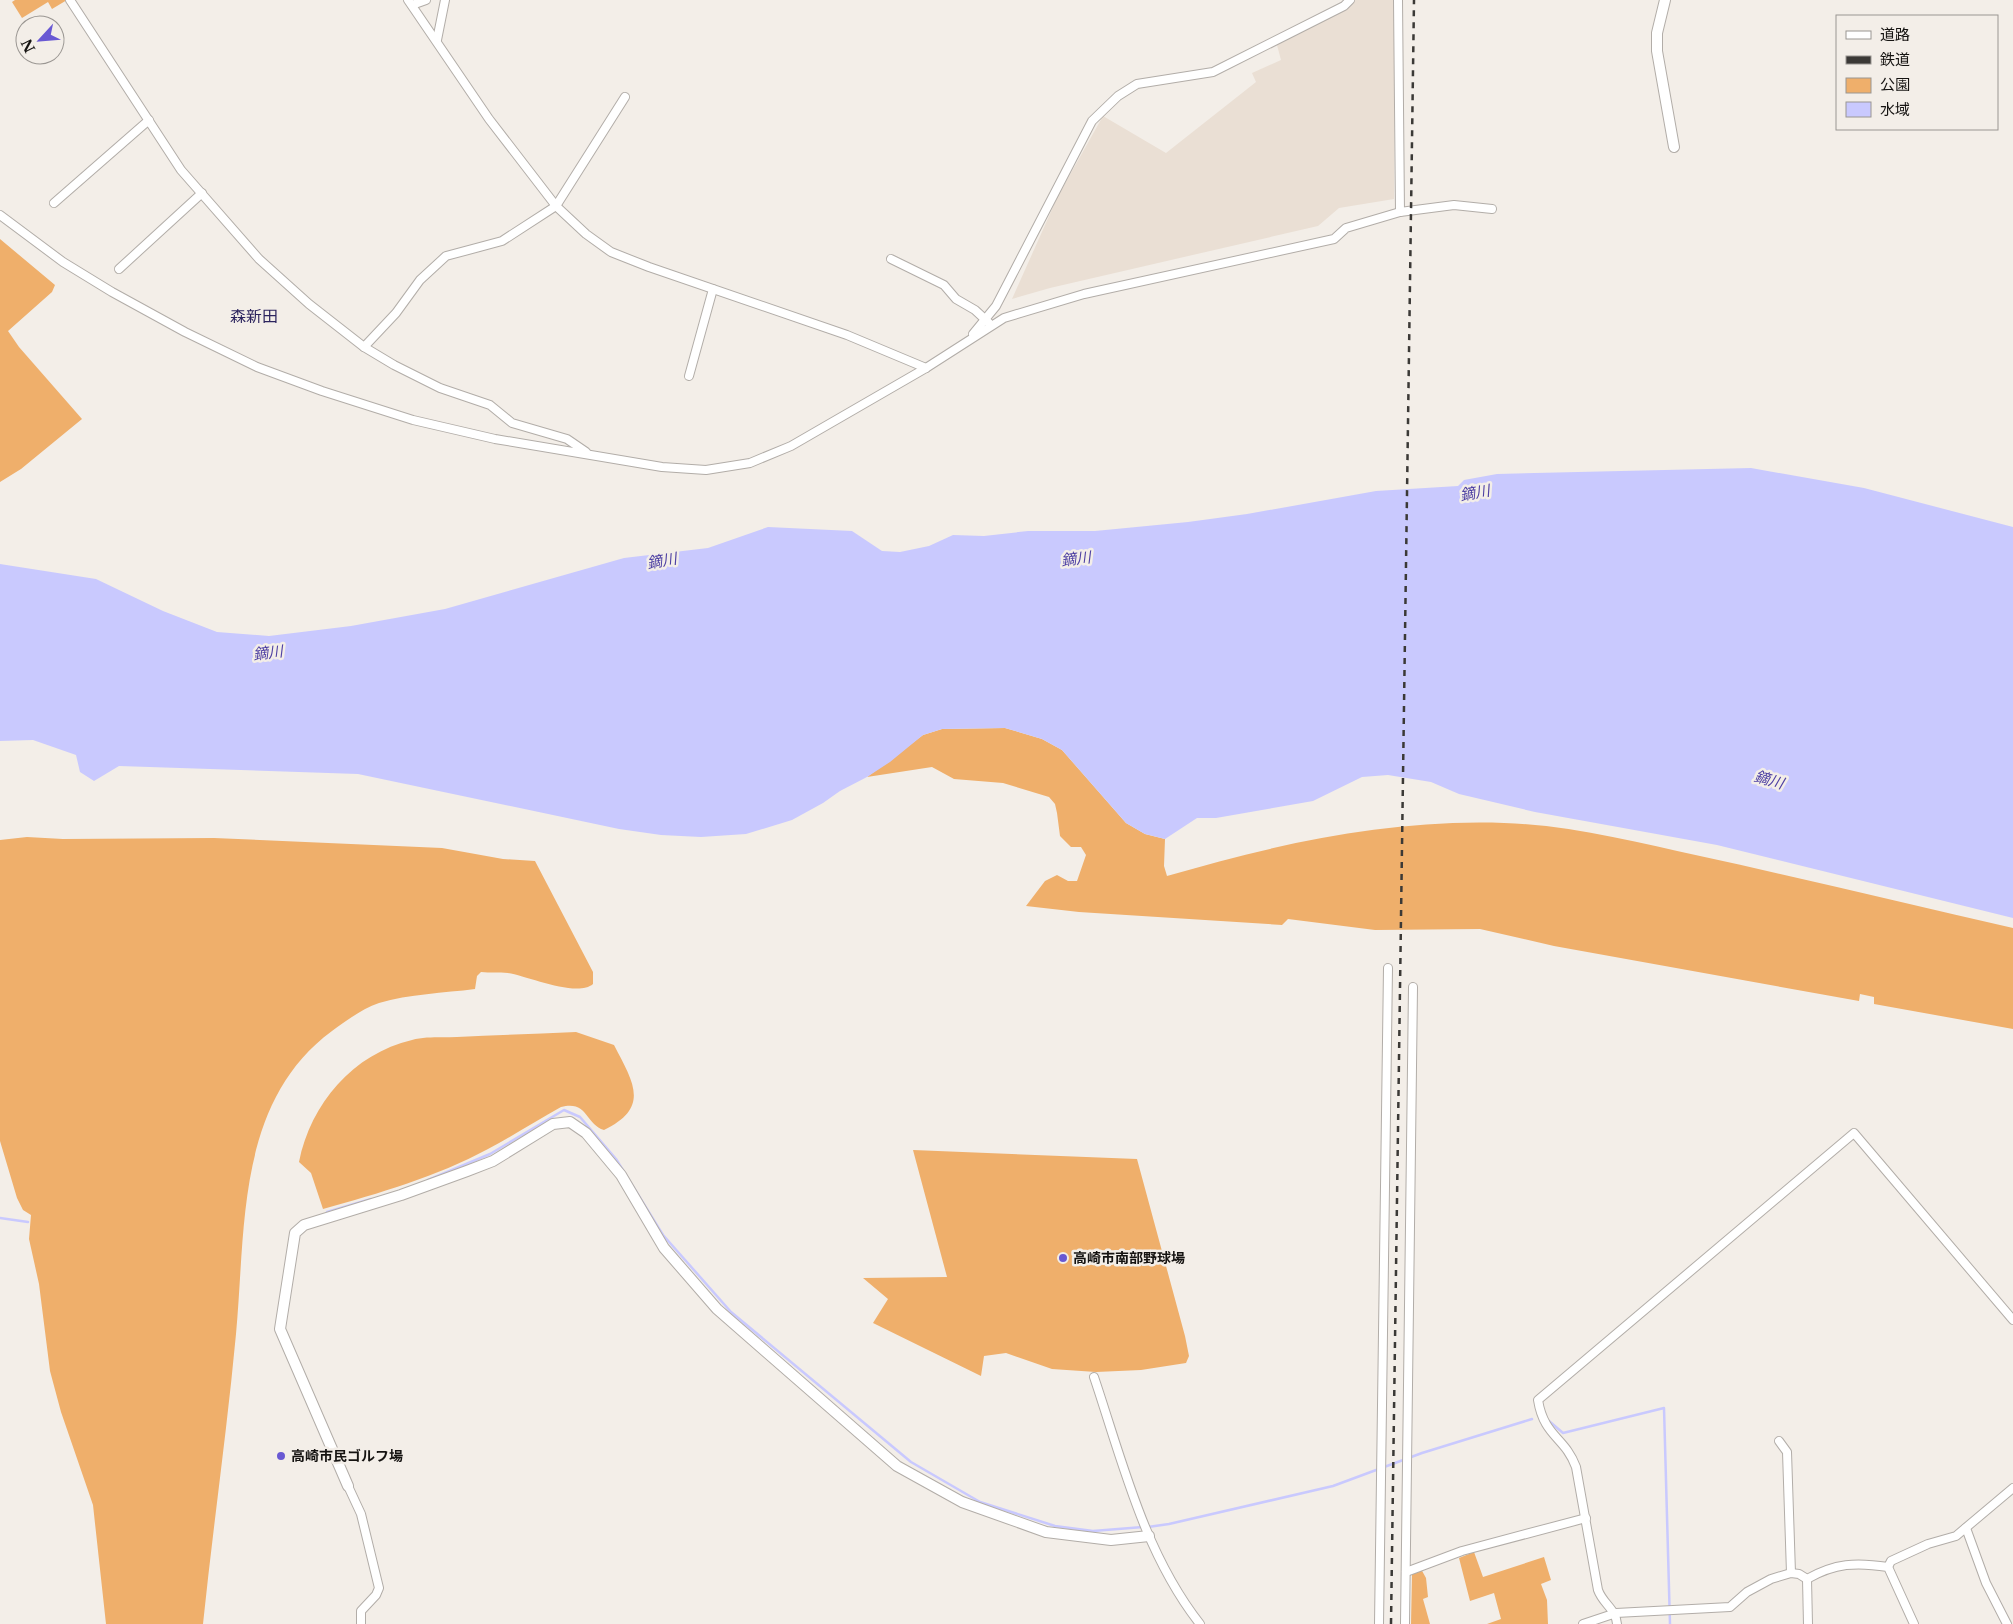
<svg xmlns="http://www.w3.org/2000/svg" width="2013" height="1624" font-family="'Libre Baskerville','Noto Sans JP',serif">
	<style>
		.built { fill: #eadfd4 }
		.green { fill: #efaf6b }
		.water { fill: #c9c9fe }
		.lines { fill: none; stroke-linecap: round; stroke-linejoin: round }
		.stream { stroke: #c9c9fe; stroke-width: 2.5 }
		.minor-casing { stroke: #b2ada8; stroke-width: 10 }
		.tertiary-casing { stroke: #b2ada8; stroke-width: 12 }
		.minor { stroke: #fff; stroke-width: 8 }
		.tertiary { stroke: #fff; stroke-width: 10 }
		.rail { stroke: #3b3936; stroke-width: 2.5; stroke-dasharray: 6 6; stroke-linecap: butt }
		.poi-dot { fill: #6959d3; stroke: #f3eee8; stroke-width: 2 }
		.labels { text-anchor: middle; stroke-width: 5; stroke-linejoin: round; paint-order: stroke }
		.poi-label { font-size: 14px; font-weight: bold; fill: #151311; stroke: #f3eee8; text-anchor: start }
		.water-label { font-size: 15px; font-style: italic; fill: #4e40a3; stroke: #f3eee8 }
		.quarter-label { font-size: 16px; fill: #2c245e; stroke: #f3eee8 }
	</style>
	<rect width="100%" height="100%" fill="#f3eee8"/>
	<polygon class="built" points="1355,0 1394,0 1394,199 1339,208 1318,226 1050,288 1012,299 1058,196 1103,116 1166,153 1256,82 1252,73 1281,60 1277,45 1346,8"/>
	<g class="green">
		<polygon points="15,0 67,0 52,9 48,2 22,18 12,2"/>
		<polygon points="0,239 55,285 52,292 8,331 19,347 82,419 21,469 0,482"/>
		<path d="M1005,728L1042,739L1062,750L1126,823L1145,834L1165,839L1164,866L1167,876C1277,844 1388,819 1504,823C1570,825 1636,842 1700,856C1805,879 1909,904 2013,928V1029L1874,1004V997L1860,994L1859,1001L1554,946L1480,929L1375,930L1288,919L1282,925L1079,912L1026,906L1045,881L1057,875L1068,881H1077L1086,855L1081,847H1071L1060,836L1057,813L1055,804L1049,797L1003,783L954,779L932,767L867,777L923,735L942,729Z"/>
		<path d="M27,837L63,839L214,838L442,848L503,859L535,861L593,972V984C577,998 528,976 508,973C499,972 490,973 481,972L477,976L475,989C444,993 409,994 379,1003C363,1008 346,1021 332,1031C236,1102 246,1227 236,1334C227,1431 213,1527 203,1624H106L93,1505L61,1412L50,1371L39,1284L29,1239L31,1215L23,1210L17,1198L0,1141V840Z"/>
		<path d="M576,1032L614,1045C633,1082 651,1107 604,1130C585,1124 588,1100 561,1107C537,1120 513,1136 488,1149C436,1177 380,1193 323,1209L311,1173L299,1162C311,1103 353,1054 412,1040C426,1036 443,1038 457,1037C497,1035 536,1034 576,1032Z"/>
		<polygon points="913,1150 1137,1159 1185,1336 1189,1356 1186,1363 1141,1370 1096,1372 1052,1369 1006,1353 984,1356 981,1376 873,1323 888,1299 863,1278 947,1277"/>
		<polygon points="1474,1552 1483,1577 1544,1557 1551,1580 1541,1584 1547,1600 1548,1624 1487,1624 1501,1619 1494,1593 1470,1601 1459,1558"/>
		<polygon points="1421,1569 1426,1578 1428,1597 1423,1599 1430,1624 1411,1624 1412,1575 1413,1572"/>
	</g>
	<polygon class="water" points="1751,468 1864,488 2013,527 2013,918 1717,845 1535,812 1459,794 1431,782 1388,775 1362,777 1313,801 1216,818 1197,818 1165,839 1145,834 1126,823 1062,750 1042,739 1005,728 942,729 923,735 890,762 867,777 840,791 823,803 792,820 746,834 701,837 661,835 619,829 358,774 119,766 94,781 80,772 76,755 33,740 0,741 0,564 96,579 163,611 217,632 269,636 351,626 445,609 624,558 708,548 768,527 852,531 882,551 900,552 929,546 953,535 984,536 1028,531 1095,531 1188,522 1247,514 1376,491 1458,486 1464,480 1497,474"/>
	<g class="lines">
		<g class="stream">
			<polyline points="428,1180 490,1154 564,1110 580,1117 616,1159 663,1235 731,1312 911,1462 980,1502 1055,1526 1093,1531 1143,1527"/>
			<polyline points="327,1212 371,1199"/>
			<polyline points="0,1218 28,1222"/>
			<polyline points="1549,1421 1563,1433 1664,1408 1670,1624"/>
			<polyline points="1148,1527 1169,1524 1333,1486 1422,1453 1532,1419"/>
		</g>
		<defs>
			<g id="minor">
				<polyline points="70,0 181,170 259,259 309,304 364,347 394,365 440,388 490,405 512,423 567,439 586,452"/>
				<polyline points="408,0 489,119 556,206 586,234 611,252 649,267 847,335 926,368"/>
				<polyline points="1398,0 1400,212"/>
				<polyline points="412,5 426,0"/>
				<polyline points="437,40 445,0"/>
				<polyline points="54,203 149,120"/>
				<polyline points="0,215 63,262 112,292 185,332 257,367 322,391 413,420 495,439 662,467 706,470 750,463 791,446 926,368 1004,318 1084,294 1334,239 1346,228 1400,212 1454,205 1492,209"/>
				<polyline points="891,259 944,285 956,299 975,310 989,323"/>
				<polyline points="119,269 202,193"/>
				<polyline points="973,334 996,306 1092,121 1118,96 1137,84 1213,72 1344,6 1350,0"/>
				<polyline points="364,347 396,313 420,280 446,256 502,241 556,206 625,97"/>
				<polyline points="689,376 713,289"/>
				<path d="M1094,1377C1122,1460 1144,1553 1200,1624"/>
				<polyline points="1779,1441 1787,1452 1791,1573"/>
				<polyline points="348,1486 361,1514 379,1588 376,1595 361,1611 361,1624"/>
				<polyline points="1966,1528 1986,1583 2007,1624"/>
				<polyline points="1888,1567 1891,1561 1928,1544 1956,1536 2013,1488"/>
				<polyline points="1406,1572 1462,1551 1586,1518"/>
				<polyline points="1807,1579 1808,1624"/>
				<polyline points="1379,1624 1388,968"/>
				<polyline points="1405,1624 1413,987"/>
				<path d="M1583,1624L1616,1613L1730,1607L1747,1592L1771,1579L1791,1573L1799,1574L1807,1579C1835,1563 1856,1562 1888,1567L1914,1624"/>
				<path d="M1617,1624C1616,1609 1603,1604 1598,1590L1576,1467C1565,1437 1544,1437 1538,1400L1854,1133L2013,1320"/>
			</g>
			<g id="tertiary">
				<polyline points="1665,0 1657,33 1657,51 1674,147"/>
				<polyline points="348,1486 280,1329 295,1233 304,1225 401,1195 467,1171 493,1161 553,1124 570,1122 586,1133 621,1175 664,1248 717,1309 897,1466 962,1502 1046,1532 1111,1540 1149,1536"/>
			</g>
		</defs>
		<use href="#minor" class="minor-casing"/>
		<use href="#tertiary" class="tertiary-casing"/>
		<use href="#minor" class="minor"/>
		<use href="#tertiary" class="tertiary"/>
		<polyline class="rail" points="1391,1624 1414,0"/>
	</g>
	<g class="poi-dot">
		<circle cx="1063" cy="1258" r="5"/>
		<circle cx="281" cy="1456" r="5"/>
	</g>
	<g class="labels">
		<g class="poi-label">
			<text x="1073" y="1263">高崎市南部野球場</text>
			<text x="291" y="1461">高崎市民ゴルフ場</text>
		</g>
		<g class="water-label">
			<text transform="translate(1475 493) rotate(-10)" y="5">鏑川</text>
			<text transform="translate(1076 559) rotate(-7)" y="5">鏑川</text>
			<text transform="translate(662 561) rotate(-10)" y="5">鏑川</text>
			<text transform="translate(268 653) rotate(-7)" y="5">鏑川</text>
			<text transform="translate(1769 780) rotate(16)" y="5">鏑川</text>
		</g>
		<g class="quarter-label">
			<text x="254" y="322">森新田</text>
		</g>
	</g>
	<rect x="1836" y="15" width="162" height="115" fill="#f3eee8" stroke="#9a9692"/>
	<rect x="1846" y="31" width="25" height="8" fill="#ffffff" stroke="#9a9692"/>
	<text x="1880" y="40" font-size="15" fill="#151311">道路</text>
	<rect x="1846" y="56" width="25" height="8" fill="#3b3936" stroke="#9a9692"/>
	<text x="1880" y="65" font-size="15" fill="#151311">鉄道</text>
	<rect x="1846" y="78" width="25" height="15" fill="#efaf6b" stroke="#9a9692"/>
	<text x="1880" y="90" font-size="15" fill="#151311">公園</text>
	<rect x="1846" y="102" width="25" height="15" fill="#c9c9fe" stroke="#9a9692"/>
	<text x="1880" y="115" font-size="15" fill="#151311">水域</text>
	<g transform="translate(40 40) rotate(244)"><circle r="24" fill="#f3eee8" stroke="#9a9692"/>
	<path d="M0-4L9 19L0 12L-9 19Z" fill="#6959d3"/>
	<text y="-8" font-size="14" font-weight="bold" text-anchor="middle" fill="#151311">N</text>
	</g>
</svg>
